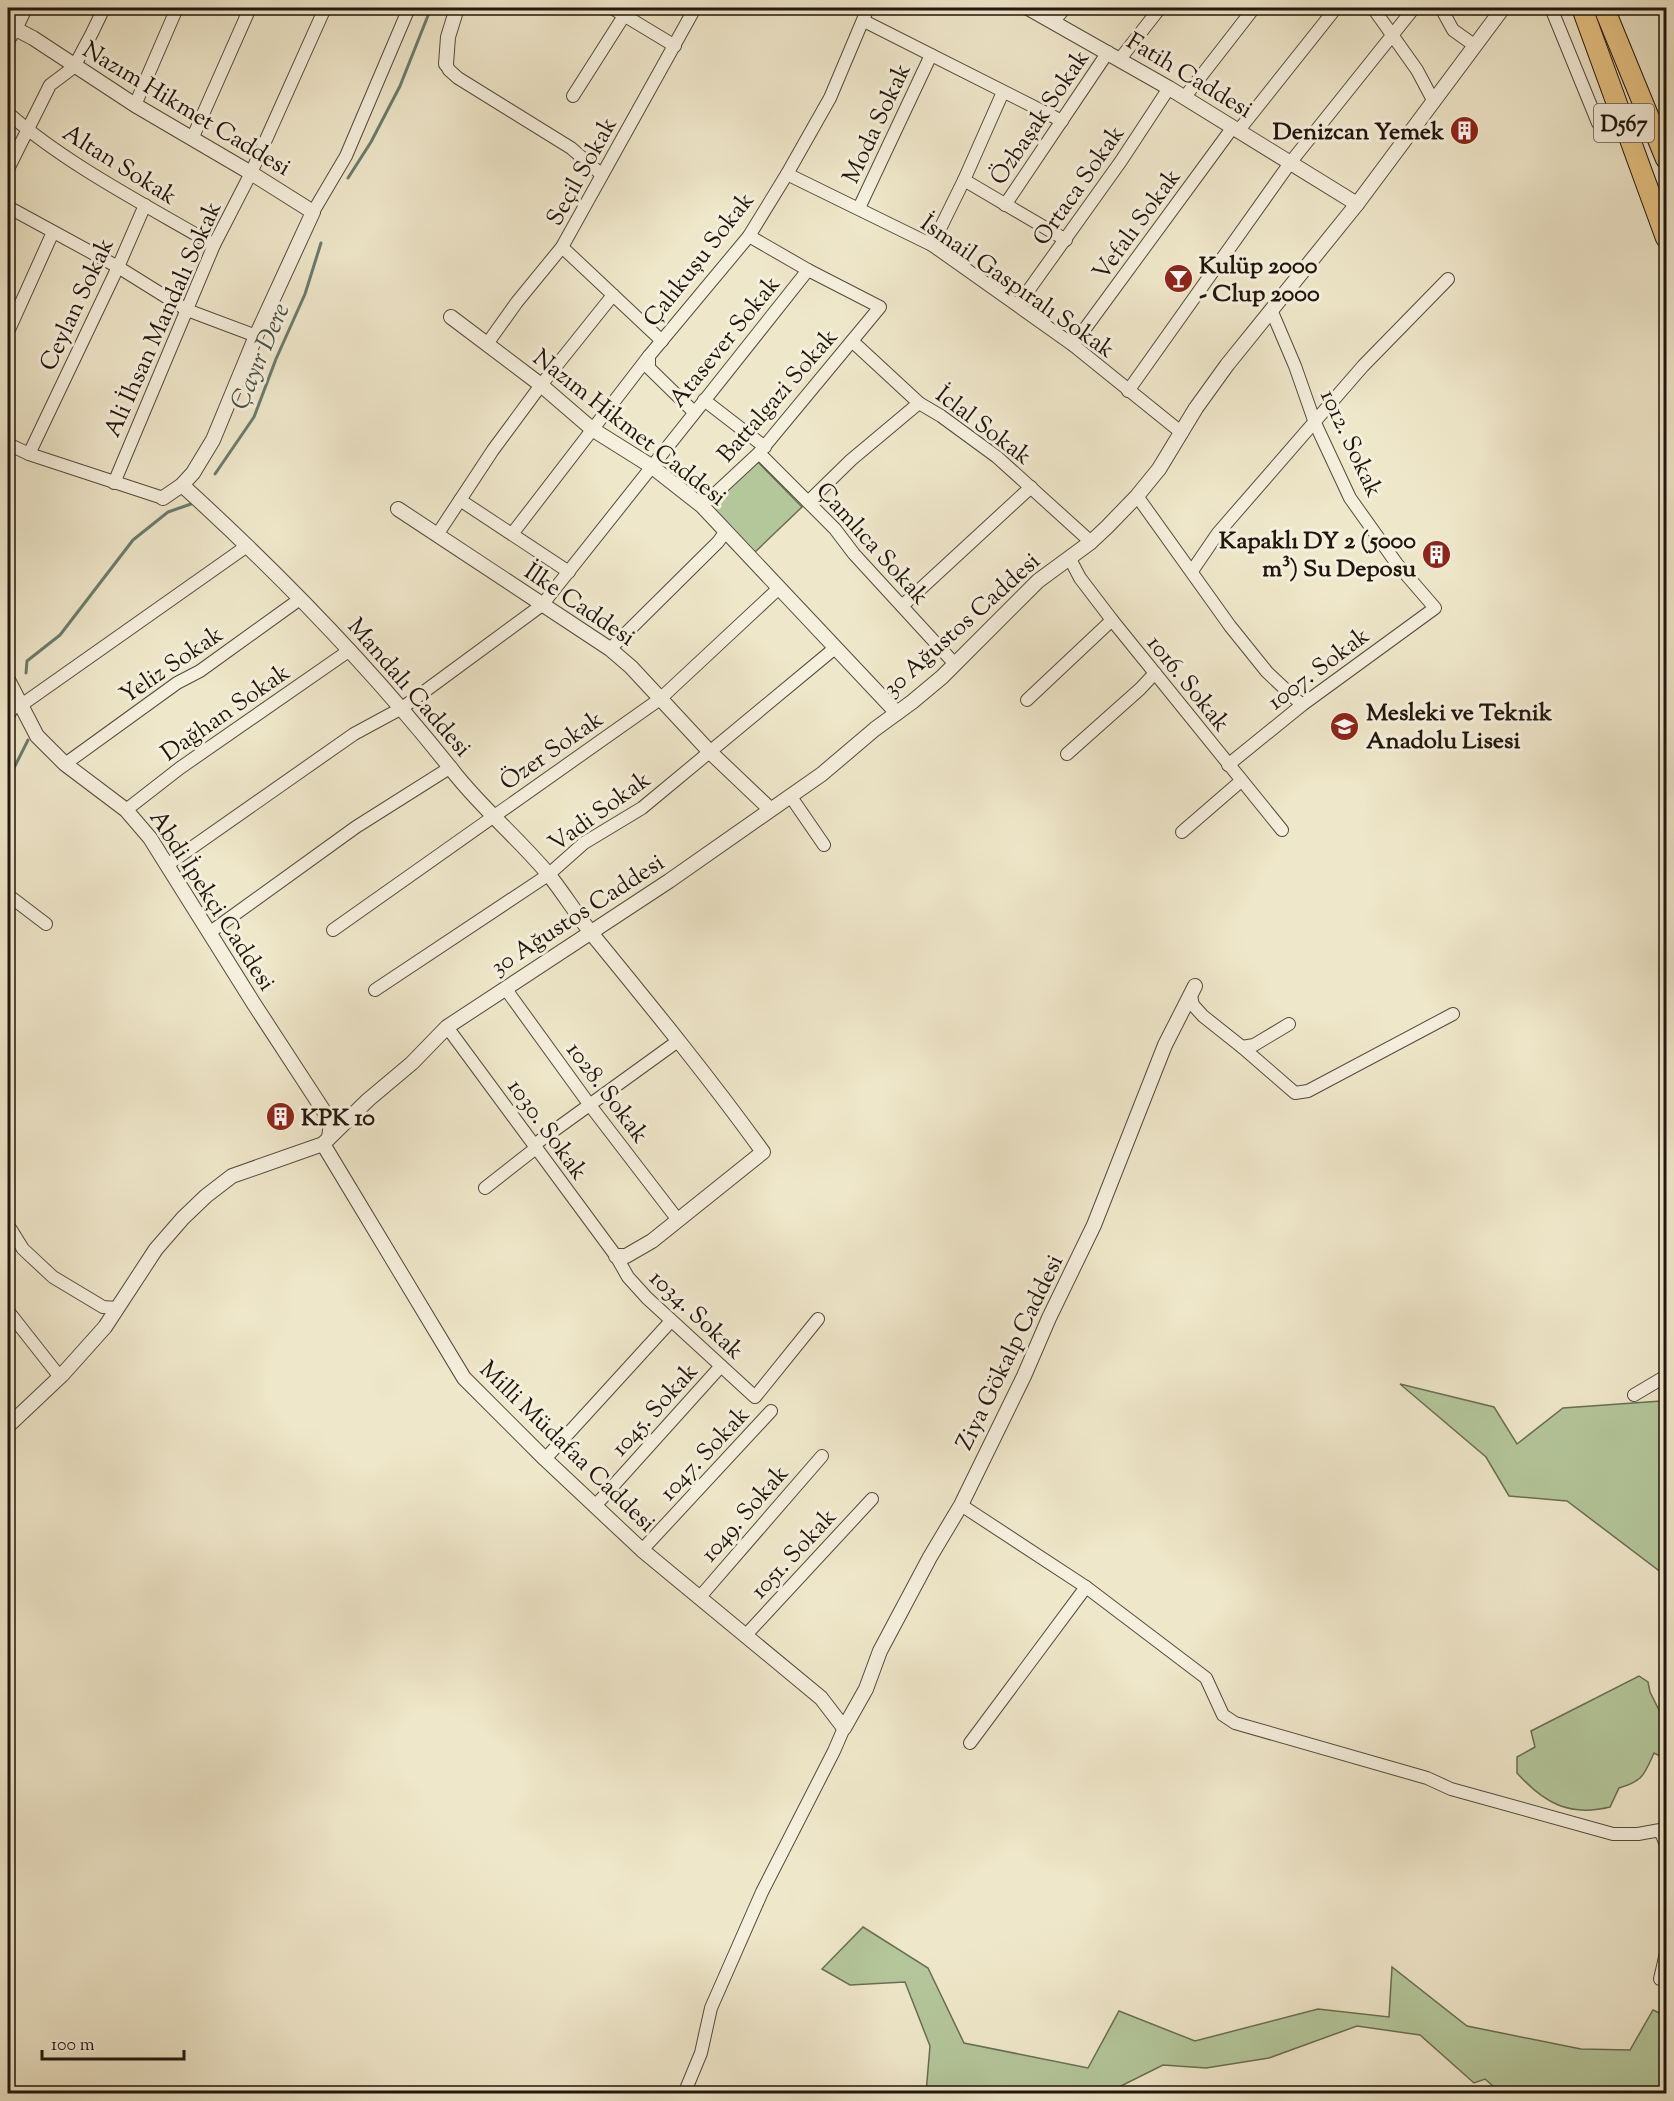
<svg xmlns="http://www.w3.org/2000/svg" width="1674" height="2101" font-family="'Sorts Mill Goudy',serif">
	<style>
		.green { fill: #b4c79b; stroke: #6a6e54; stroke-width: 1.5 }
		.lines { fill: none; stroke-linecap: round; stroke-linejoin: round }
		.stream { stroke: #6a7c6f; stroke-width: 3 }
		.minor-casing { stroke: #544a3c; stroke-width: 14 }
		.tertiary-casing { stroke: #544a3c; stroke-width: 16 }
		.trunk-casing { stroke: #21160d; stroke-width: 22 }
		.minor { stroke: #f5efdd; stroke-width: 12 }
		.tertiary { stroke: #f5efdd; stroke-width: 14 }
		.trunk { stroke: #e8c485; stroke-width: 20 }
		.labels { text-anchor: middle; stroke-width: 6; stroke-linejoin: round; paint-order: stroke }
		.shield { fill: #f5efdd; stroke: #61574b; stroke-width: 1.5 }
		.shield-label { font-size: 22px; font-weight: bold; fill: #21160d }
		.street-label { font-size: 24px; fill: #21160d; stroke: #f5efdd }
		.poi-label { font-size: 24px; font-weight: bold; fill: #21160d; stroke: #f5efdd; text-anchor: start }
		.water-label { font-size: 26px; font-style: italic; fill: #4b5246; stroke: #f5efdd }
	</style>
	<rect width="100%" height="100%" fill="#efe7ca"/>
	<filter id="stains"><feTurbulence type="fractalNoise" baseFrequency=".00333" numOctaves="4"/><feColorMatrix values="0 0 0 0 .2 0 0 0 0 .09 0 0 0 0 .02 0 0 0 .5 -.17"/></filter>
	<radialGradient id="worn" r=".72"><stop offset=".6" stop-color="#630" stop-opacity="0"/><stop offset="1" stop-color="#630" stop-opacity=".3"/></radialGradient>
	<g class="green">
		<polygon points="757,461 802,507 754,553 709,507"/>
		<polygon points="1400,1384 1494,1407 1517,1444 1563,1408 1661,1401 1666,1396 1666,1576 1567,1501 1509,1496 1486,1457"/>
		<path d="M1639,1676L1648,1682L1650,1692L1663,1718L1666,1721V1759L1654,1753C1644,1775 1643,1781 1619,1788L1610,1807C1569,1817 1544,1803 1517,1773V1757L1535,1747L1531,1731Z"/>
		<polygon points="863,1927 928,1968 964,2043 1088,2068 1119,2011 1195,2041 1318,2009 1389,2017 1392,1967 1467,2026 1581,2049 1630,2050 1653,2010 1666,2016 1666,2093 1501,2093 1485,2079 1474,2083 1420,2035 1357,2026 1269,2058 1206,2068 1163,2065 1107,2093 926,2093 930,2046 905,1982 850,1985 822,1969"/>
	</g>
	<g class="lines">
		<g class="stream">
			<polyline points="348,178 371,142 400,86 431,8"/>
			<polyline points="215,474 254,417 276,359 305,294 321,243"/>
			<polyline points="26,673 27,661 60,635 133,540 168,512 191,504"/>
			<polyline points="8,780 28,740"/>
		</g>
		<defs>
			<g id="minor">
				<polyline points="612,8 675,46"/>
				<polyline points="1373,8 1417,70 1434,102"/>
				<polyline points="1441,8 1453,30 1474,45"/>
				<polyline points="1551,8 1598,123"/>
				<polyline points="864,21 1062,121"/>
				<polyline points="1053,22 1065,8"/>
				<polyline points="8,42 15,29"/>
				<polyline points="1120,59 1160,8"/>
				<polyline points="446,64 449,70 458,78 571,148 602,175"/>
				<polyline points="573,96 629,8"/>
				<polyline points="1184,98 1254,8"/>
				<polyline points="135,105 177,8"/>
				<path d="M8,113C67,165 146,205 214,245"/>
				<polyline points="1239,130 1336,8"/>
				<polyline points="192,139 250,8"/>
				<polyline points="8,169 50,85 74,67 92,33 104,8"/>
				<polyline points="787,174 932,245 1073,345 1182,433"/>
				<polyline points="964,180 1066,240"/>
				<polyline points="1005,205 1108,52"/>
				<polyline points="8,207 118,267 187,310 256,336"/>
				<polyline points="859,208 931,55"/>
				<polyline points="313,212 346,156 409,8"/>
				<polyline points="932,245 964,180 1003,92"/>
				<polyline points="562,247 662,341"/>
				<polyline points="1018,305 1121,161 1169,88"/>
				<polyline points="8,332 53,232"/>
				<polyline points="852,341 919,403 941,416 997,457 1091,542"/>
				<polyline points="487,344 517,302 562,247 695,8"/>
				<polyline points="1073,345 1233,127"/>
				<polyline points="649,356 649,368 694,412"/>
				<polyline points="1128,391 1290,163 1414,8"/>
				<polyline points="704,400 765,447"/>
				<polyline points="8,444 29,454 163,498"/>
				<polyline points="759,453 835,529 854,554 954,663"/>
				<polyline points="29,454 118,267 145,205"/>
				<polyline points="114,483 214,245 251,173 325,8"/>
				<polyline points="1137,496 1230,626 1267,672 1302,705"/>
				<polyline points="460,500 569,572"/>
				<polyline points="808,502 851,460 919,403"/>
				<polyline points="702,506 759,453 880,307 808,270 749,236"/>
				<polyline points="512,534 649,356 749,236 787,174 830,98 868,8"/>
				<polyline points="437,535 493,450 541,385 613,295"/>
				<polyline points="1070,559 1080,578 1112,620 1282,830"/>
				<polyline points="1192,571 1218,533 1363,366 1448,279"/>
				<polyline points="902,606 1031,487"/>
				<polyline points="610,649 718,542 726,531"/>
				<polyline points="1027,700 1112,620"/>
				<polyline points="20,706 247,546"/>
				<polyline points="8,716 17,701"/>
				<polyline points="1067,754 1140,689 1155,673"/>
				<polyline points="65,764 177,683 200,671 300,599"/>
				<polyline points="1228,765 1302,705 1435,608 1397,564 1350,498 1315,423 1295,366 1272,312"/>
				<polyline points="791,797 824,845"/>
				<polyline points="126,810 180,768 350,650"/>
				<polyline points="1182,832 1241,781"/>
				<polyline points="167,865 354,734 402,708 542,605 808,270"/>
				<polyline points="8,895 46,924"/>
				<polyline points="333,930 660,699 779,588"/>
				<polyline points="209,933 356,827 451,767"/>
				<polyline points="505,988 589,1104 678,1220"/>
				<polyline points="375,990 548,875 584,843 642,808 835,648"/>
				<polyline points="1191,996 1193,1005 1203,1016 1242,1047 1295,1093 1308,1091 1453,1014"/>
				<polyline points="447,1027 616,1256 628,1277 647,1298 755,1397 818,1319"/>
				<polyline points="1242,1047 1254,1045 1289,1024"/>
				<polyline points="534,1145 678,1041"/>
				<polyline points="485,1188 536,1148"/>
				<polyline points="8,1225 23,1249 53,1277 103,1307 117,1308"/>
				<polyline points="8,1311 56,1372 62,1375"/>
				<polyline points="1634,1395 1666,1376"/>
				<polyline points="545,1459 671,1321"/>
				<polyline points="961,1505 1086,1587 1206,1678 1223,1715 1235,1723 1427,1778 1451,1789 1613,1834 1638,1834 1660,1830 1666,1845"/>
				<polyline points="595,1506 721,1366"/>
				<polyline points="642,1550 771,1411"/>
				<polyline points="699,1598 822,1456"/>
				<polyline points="745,1636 872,1499"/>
				<polyline points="970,1743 1086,1587"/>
				<polyline points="1660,1979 1666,1953"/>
				<polyline points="684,2094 701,2053 711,2008 762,1892 834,1751 844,1728"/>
			</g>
			<g id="tertiary">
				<polyline points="1028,8 1169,88 1357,204"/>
				<polyline points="8,25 33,38 135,105 251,173 313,212 256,336 213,440 193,473 182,485 163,498"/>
				<polyline points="15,29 25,8"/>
				<polyline points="446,64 448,37 457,8"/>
				<polyline points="451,317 541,385 592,429 651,466 702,506 897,713"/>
				<path d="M182,485C281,575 374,671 456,775C485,811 520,840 549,875C564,894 577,915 592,934C650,1005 709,1077 763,1152L652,1241L626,1256H616"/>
				<polyline points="398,509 610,649 631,667 709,751 770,809"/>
				<polyline points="8,680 37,736 65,764 126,810 150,838 254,1004 331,1122 329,1138"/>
				<polyline points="323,1144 464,1378 545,1459 642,1550 821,1698 844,1728 866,1689 880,1651 930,1557 961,1505 1024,1376 1049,1318 1094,1225 1165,1045 1195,986"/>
				<polyline points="8,1426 62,1375 105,1327 156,1249 183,1218 206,1196 232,1176 323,1144 368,1100 412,1063 447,1027 669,881 822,774 875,729 912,702 942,677 1038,581 1091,542 1107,527 1137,496 1159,469 1196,408 1227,365 1357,204 1503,8"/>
			</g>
			<g id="trunk">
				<polyline points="1582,8 1666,238"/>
				<polyline points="1604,8 1666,159"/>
			</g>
		</defs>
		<use href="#minor" class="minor-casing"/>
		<use href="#tertiary" class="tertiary-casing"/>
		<use href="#trunk" class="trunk-casing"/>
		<use href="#minor" class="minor"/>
		<use href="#tertiary" class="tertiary"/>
		<use href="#trunk" class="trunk"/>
	</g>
	<defs>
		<symbol id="building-disc" viewBox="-11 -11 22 22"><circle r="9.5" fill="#8f2418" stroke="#f5efdd"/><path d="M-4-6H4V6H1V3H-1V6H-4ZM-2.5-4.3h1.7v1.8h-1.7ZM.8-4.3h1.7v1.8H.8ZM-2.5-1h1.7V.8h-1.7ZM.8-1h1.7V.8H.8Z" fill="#fff"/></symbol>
		<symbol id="bar-disc" viewBox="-11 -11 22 22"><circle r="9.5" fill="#8f2418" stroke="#f5efdd"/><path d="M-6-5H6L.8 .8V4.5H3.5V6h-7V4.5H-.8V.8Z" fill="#fff"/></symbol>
		<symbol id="school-disc" viewBox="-11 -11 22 22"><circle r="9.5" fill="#8f2418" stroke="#f5efdd"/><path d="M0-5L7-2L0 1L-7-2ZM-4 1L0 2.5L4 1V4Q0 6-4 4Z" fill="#fff"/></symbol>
	</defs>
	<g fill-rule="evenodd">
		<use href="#building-disc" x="1448" y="114" width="33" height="33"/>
		<use href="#bar-disc" x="1162" y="262" width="33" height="33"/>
		<use href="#building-disc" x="1420" y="538" width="33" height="33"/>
		<use href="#school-disc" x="1328" y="710" width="33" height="33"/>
		<use href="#building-disc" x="264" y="1100" width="33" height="33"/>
	</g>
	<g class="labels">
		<rect class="shield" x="1594" y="104" width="60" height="38" rx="4.5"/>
		<g class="shield-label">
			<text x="1624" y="131">D567</text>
		</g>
		<g class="street-label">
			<text transform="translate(1190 75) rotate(31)" y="8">Fatih Caddesi</text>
			<text transform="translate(187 108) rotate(31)" y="8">Nazım Hikmet Caddesi</text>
			<text transform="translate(1039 117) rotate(-56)" y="8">Özbaşak Sokak</text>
			<text transform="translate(876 123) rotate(-65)" y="8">Moda Sokak</text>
			<text transform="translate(120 164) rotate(32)" y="8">Altan Sokak</text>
			<text transform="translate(581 171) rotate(-61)" y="8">Seçil Sokak</text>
			<text transform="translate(1078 185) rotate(-55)" y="8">Ortaca Sokak</text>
			<text transform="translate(1136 224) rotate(-54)" y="8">Vefalı Sokak</text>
			<text transform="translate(698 259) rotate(-52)" y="8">Çalıkuşu Sokak</text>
			<text transform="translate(1018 286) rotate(35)" y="8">İsmail Gaspıralı Sokak</text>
			<text transform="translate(76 304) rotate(-65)" y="8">Ceylan Sokak</text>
			<text transform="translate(162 319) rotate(-66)" y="8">Ali İhsan Mandalı Sokak</text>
			<text transform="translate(724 341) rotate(-51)" y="8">Atasever Sokak</text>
			<text transform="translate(777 395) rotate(-49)" y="8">Battalgazi Sokak</text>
			<text transform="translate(984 425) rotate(37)" y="8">İclal Sokak</text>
			<text transform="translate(630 427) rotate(38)" y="8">Nazım Hikmet Caddesi</text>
			<text transform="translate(1352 443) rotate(65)" y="8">1012. Sokak</text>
			<text transform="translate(873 543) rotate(48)" y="8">Çamlıca Sokak</text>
			<text transform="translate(580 604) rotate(34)" y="8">İlke Caddesi</text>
			<text transform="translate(961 624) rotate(-42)" y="8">30 Ağustos Caddesi</text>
			<text transform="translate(171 664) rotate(-34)" y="8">Yeliz Sokak</text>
			<text transform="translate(1318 668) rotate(-37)" y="8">1007. Sokak</text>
			<text transform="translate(1189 683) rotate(51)" y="8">1016. Sokak</text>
			<text transform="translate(410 687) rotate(49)" y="8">Mandalı Caddesi</text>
			<text transform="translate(225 712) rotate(-35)" y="8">Dağhan Sokak</text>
			<text transform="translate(551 750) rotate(-35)" y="8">Özer Sokak</text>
			<text transform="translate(599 811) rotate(-36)" y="8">Vadi Sokak</text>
			<text transform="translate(213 900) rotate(57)" y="8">Abdi İpekçi Caddesi</text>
			<text transform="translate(577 914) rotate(-33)" y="8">30 Ağustos Caddesi</text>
			<text transform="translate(608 1092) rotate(53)" y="8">1028. Sokak</text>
			<text transform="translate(548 1129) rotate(54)" y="8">1030. Sokak</text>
			<text transform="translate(697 1314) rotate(43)" y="8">1034. Sokak</text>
			<text transform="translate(1009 1352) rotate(-64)" y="8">Ziya Gökalp Caddesi</text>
			<text transform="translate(654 1409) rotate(-48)" y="8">1045. Sokak</text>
			<text transform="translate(568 1446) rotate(44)" y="8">Milli Müdafaa Caddesi</text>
			<text transform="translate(704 1453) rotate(-47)" y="8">1047. Sokak</text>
			<text transform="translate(744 1513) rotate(-49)" y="8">1049. Sokak</text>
			<text transform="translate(793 1553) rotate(-47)" y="8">1051. Sokak</text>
		</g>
		<g class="poi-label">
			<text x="1444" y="139" text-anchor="end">Denizcan Yemek</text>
			<text x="1199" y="273">Kulüp 2000<tspan x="1199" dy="28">- Clup 2000</tspan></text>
			<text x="1416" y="548" text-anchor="end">Kapaklı DY 2 (5000<tspan x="1416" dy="28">m³) Su Deposu</tspan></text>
			<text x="1366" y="720">Mesleki ve Teknik<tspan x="1366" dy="28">Anadolu Lisesi</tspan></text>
			<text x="301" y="1125">KPK 10</text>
		</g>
		<g class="water-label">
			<text transform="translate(259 356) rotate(-67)" y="9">Çayır Dere</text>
		</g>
	</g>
	<rect width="1674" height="2101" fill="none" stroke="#efe7ca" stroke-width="30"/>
	<rect x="9" y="9" width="1656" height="2083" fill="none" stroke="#21160d" stroke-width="3"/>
	<rect x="15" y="15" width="1644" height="2071" fill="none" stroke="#21160d" stroke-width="1.5"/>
	<path d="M42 2050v9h142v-9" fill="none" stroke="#21160d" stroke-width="3"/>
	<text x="51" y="2050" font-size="18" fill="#21160d" stroke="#f5efdd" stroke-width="4.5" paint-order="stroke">100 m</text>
	<rect width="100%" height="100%" filter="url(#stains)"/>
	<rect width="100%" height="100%" fill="url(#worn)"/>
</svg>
